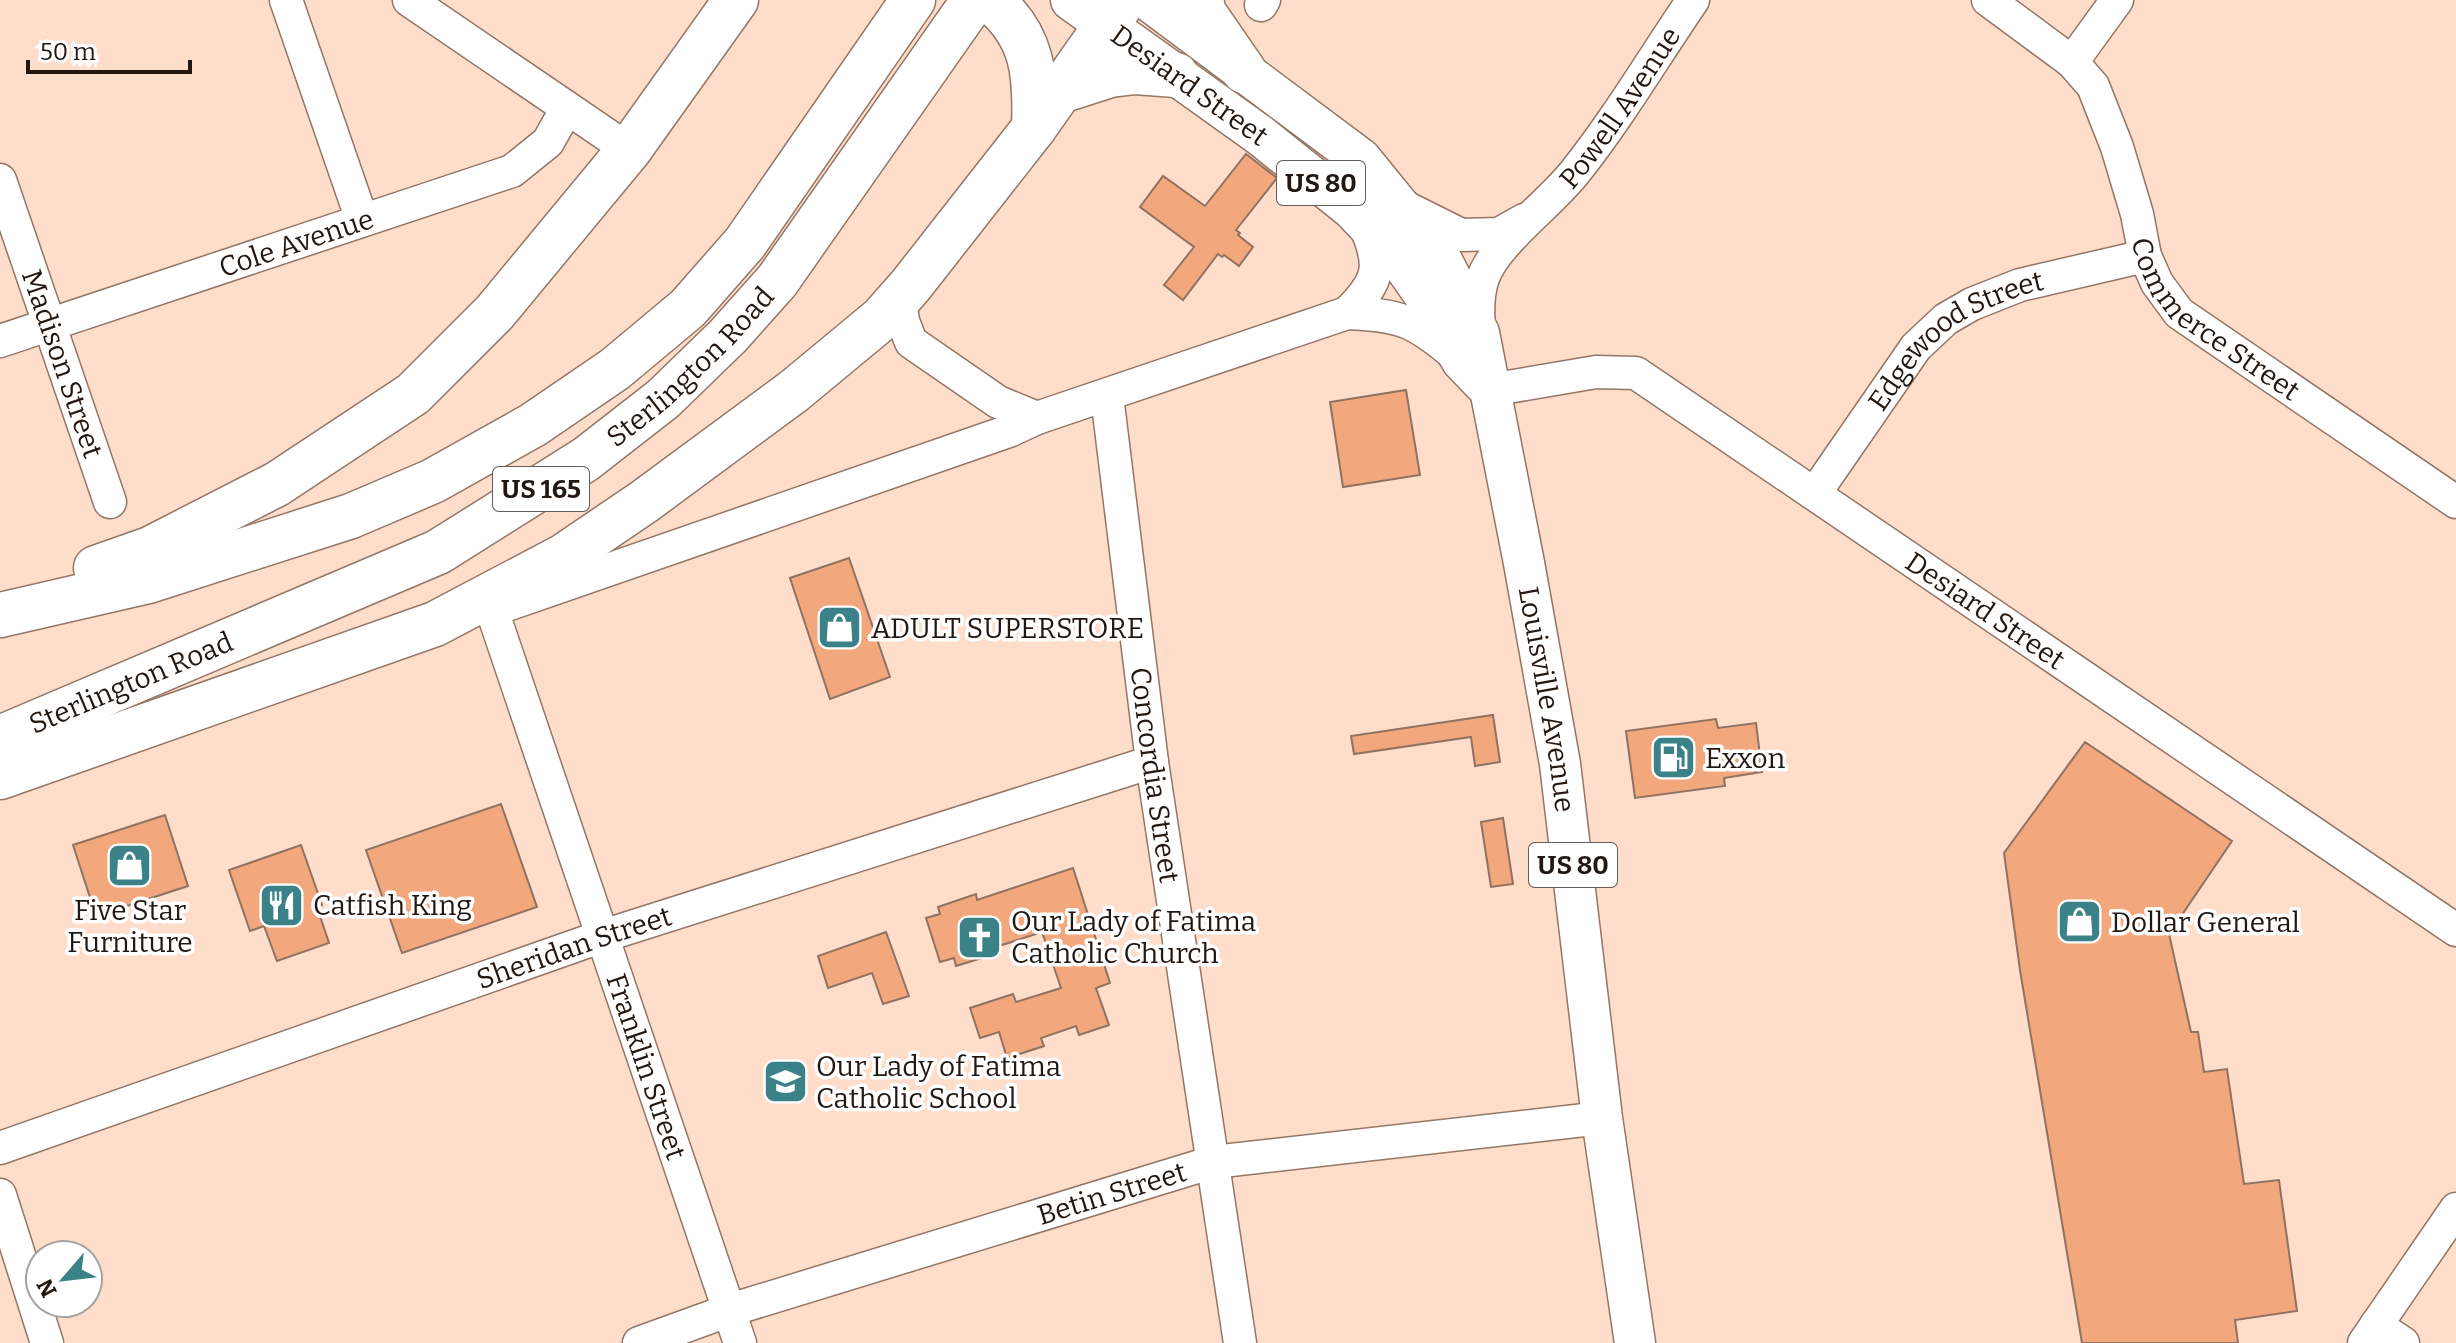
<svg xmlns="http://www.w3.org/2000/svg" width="2456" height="1343" font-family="Bitter,serif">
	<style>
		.building { fill: #f2a87c; stroke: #8f7262; stroke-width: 2 }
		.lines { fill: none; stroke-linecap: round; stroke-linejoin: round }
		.minor-casing { stroke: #937665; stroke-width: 35 }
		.major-casing { stroke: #937665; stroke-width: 43 }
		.highway-casing { stroke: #937665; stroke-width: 47 }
		.minor { stroke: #fff; stroke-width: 32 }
		.major { stroke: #fff; stroke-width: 40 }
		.highway { stroke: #fff; stroke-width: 44 }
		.labels { text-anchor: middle; stroke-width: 7; stroke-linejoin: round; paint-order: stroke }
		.shield { fill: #fff; stroke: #645d58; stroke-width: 2 }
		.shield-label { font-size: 26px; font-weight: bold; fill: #221711 }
		.street-label { font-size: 28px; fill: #221711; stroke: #fff }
		.poi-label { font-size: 28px; fill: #221711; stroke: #fff; text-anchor: start }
	</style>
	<rect width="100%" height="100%" fill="#feddcb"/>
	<g class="building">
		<polygon points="1246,154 1277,178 1236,230 1240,233 1238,235 1253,247 1239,266 1224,255 1222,257 1218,254 1183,300 1164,285 1194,247 1140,207 1163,176 1205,206"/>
		<polygon points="1406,390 1420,475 1343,487 1330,402"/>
		<polygon points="849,558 890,677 830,699 790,578"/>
		<polygon points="1493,715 1500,762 1475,766 1471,737 1354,754 1351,736"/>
		<polygon points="1716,719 1718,728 1756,723 1762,772 1724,778 1725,786 1635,798 1626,731"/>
		<polygon points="2085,742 2232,841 2169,934 2191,1032 2198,1032 2204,1072 2227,1069 2244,1184 2279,1180 2297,1311 2235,1320 2238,1343 2082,1343 2020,970 2004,853"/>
		<polygon points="501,804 537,907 402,953 366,850"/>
		<polygon points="165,815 188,886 96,916 73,845"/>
		<polygon points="1503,818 1513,884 1491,887 1481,822"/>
		<polygon points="301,845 322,905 317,907 329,943 277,961 264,926 250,931 229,870"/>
		<polygon points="1073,868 1110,983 1096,988 1109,1025 1079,1035 1076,1026 1041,1038 1044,1046 1007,1058 999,1032 980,1038 970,1008 1013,994 1016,1002 1061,988 1042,932 993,948 995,954 956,966 954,958 940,962 926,918 940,914 938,907 976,894 977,900"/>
		<polygon points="886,932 909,996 883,1004 872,973 828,988 818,956"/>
	</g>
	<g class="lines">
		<defs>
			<g id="minor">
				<polyline points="286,0 362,220"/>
				<polyline points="409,0 629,150"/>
				<path id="s1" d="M1988,0L2072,62L2093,86L2117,147L2137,214L2145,256L2157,283L2179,313L2456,502"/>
				<polyline points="1261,5 1264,0"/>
				<polyline points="2072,62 2117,0"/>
				<path id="s2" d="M0,180L110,502"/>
				<polyline points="1401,205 1461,235 1499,234 1524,220"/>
				<polyline points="911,285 901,307 903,321 911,342 998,402 1037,418"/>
				<path d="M1347,313C1381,280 1383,265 1363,221"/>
				<path id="s3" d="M1479,332C1478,314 1477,295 1483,278C1495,243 1550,204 1575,172C1618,118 1654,57 1693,0"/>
				<path id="s4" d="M0,341L512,171L548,142L567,108"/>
				<path id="s5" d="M1490,390L1596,372L1636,373L2456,930"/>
				<path id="s6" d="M1107,396L1152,762L1240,1343"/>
				<path id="s7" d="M1815,493L1916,347L1946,319L1972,304L2020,285L2145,256"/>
				<path d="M498,608L1009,431L1037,418L1347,313C1399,315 1414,320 1454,354"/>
				<path id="s8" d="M492,610L740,1343"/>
				<path id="s9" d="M0,1148L603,936L1152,762"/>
				<polyline points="0,1195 47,1343"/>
				<polyline points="2376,1325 2403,1343"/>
				<path id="s10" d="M639,1343L730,1310L1213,1162L1602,1118"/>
				<polyline points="2364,1343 2456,1209"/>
			</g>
			<g id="major">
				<path id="s11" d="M1071,0L1261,136L1352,209L1397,256L1423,293L1462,361L1484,384"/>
				<path id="s12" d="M1148,0L1361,159L1439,255L1479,333L1524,563L1560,764L1602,1118L1635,1343"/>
			</g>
			<g id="highway">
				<path d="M990,0C1034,35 1036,76 1034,128"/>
				<polyline points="1201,0 1204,13 1244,71"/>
				<polyline points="1060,91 1110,75 1135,72 1176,75"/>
				<polyline points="96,568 150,549 277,484 413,394 495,312 629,150 736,0"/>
				<polyline points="0,615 148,581 351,516 433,481 533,425 615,369 688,308 745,243 913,0"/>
				<path id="s13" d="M0,738L438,552L586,459L663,399L728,336L777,281L974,0"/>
				<polyline points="0,777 435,624 564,556 645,501 794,391 882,318 911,285 1034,128 1124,0"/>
			</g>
		</defs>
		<use href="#minor" class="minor-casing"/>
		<use href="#major" class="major-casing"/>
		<use href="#highway" class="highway-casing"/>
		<use href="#minor" class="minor"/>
		<use href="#major" class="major"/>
		<use href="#highway" class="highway"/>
	</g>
	<defs>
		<symbol id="shop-square" viewBox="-11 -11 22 22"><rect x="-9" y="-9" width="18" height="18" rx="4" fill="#3a8287" stroke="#fff"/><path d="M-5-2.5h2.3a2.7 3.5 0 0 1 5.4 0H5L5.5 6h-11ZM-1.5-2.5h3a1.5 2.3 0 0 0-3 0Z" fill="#fff"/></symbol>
		<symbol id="fuel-square" viewBox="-11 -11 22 22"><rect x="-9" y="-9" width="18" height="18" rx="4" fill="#3a8287" stroke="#fff"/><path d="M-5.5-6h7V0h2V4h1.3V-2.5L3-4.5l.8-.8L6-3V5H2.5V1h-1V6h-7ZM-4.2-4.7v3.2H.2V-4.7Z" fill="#fff"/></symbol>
		<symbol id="restaurant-square" viewBox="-11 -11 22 22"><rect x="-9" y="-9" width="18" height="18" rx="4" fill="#3a8287" stroke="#fff"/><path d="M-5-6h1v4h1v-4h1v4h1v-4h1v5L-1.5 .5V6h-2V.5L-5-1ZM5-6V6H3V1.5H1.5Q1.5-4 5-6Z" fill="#fff"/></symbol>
		<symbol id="church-square" viewBox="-11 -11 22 22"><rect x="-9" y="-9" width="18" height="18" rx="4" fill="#3a8287" stroke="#fff"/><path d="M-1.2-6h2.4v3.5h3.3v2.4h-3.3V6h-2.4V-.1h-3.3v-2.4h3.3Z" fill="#fff"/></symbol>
		<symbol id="school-square" viewBox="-11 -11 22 22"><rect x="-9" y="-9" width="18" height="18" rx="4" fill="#3a8287" stroke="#fff"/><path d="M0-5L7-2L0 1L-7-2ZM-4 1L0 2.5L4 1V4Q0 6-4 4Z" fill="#fff"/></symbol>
	</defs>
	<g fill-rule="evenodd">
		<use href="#shop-square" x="814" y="602" width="51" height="51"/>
		<use href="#fuel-square" x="1648" y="732" width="51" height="51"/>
		<use href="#shop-square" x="104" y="840" width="51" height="51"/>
		<use href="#restaurant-square" x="256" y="880" width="51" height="51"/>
		<use href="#shop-square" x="2054" y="896" width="51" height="51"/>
		<use href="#church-square" x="954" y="912" width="51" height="51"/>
		<use href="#school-square" x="760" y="1056" width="51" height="51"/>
	</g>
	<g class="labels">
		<g class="shield">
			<rect x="1277" y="161" width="88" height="44" rx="6"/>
			<rect x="493" y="467" width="96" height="44" rx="6"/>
			<rect x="1529" y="843" width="88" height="44" rx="6"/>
		</g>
		<g class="shield-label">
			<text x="1321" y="192">US 80</text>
			<text x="541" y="498">US 165</text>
			<text x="1573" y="874">US 80</text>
		</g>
		<g class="street-label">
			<text dy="10" stroke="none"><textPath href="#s11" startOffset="146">Desiard Street</textPath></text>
			<text dy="10" stroke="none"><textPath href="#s3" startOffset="274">Powell Avenue</textPath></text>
			<text dy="10" stroke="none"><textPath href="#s4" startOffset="312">Cole Avenue</textPath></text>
			<text dy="10" stroke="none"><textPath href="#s1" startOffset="410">Commerce Street</textPath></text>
			<text dy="10" stroke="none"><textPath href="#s7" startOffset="214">Edgewood Street</textPath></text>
			<text dy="10" stroke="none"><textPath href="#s2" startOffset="194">Madison Street</textPath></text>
			<text dy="10" stroke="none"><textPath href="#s13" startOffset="790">Sterlington Road</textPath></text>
			<text dy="10" stroke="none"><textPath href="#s5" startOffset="570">Desiard Street</textPath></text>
			<text dy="10" stroke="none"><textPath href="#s13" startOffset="142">Sterlington Road</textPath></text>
			<text dy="10" stroke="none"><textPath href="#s12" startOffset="850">Louisville Avenue</textPath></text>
			<text dy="10" stroke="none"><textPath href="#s6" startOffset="382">Concordia Street</textPath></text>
			<text dy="10" stroke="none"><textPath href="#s9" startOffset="608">Sheridan Street</textPath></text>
			<text dy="10" stroke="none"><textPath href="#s8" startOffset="482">Franklin Street</textPath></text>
			<text dy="10" stroke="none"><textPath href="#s10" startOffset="496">Betin Street</textPath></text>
		</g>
		<g class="poi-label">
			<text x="871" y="638">ADULT SUPERSTORE</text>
			<text x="1705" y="768">Exxon</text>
			<text x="313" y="915">Catfish King</text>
			<text x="130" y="920" text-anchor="middle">Five Star<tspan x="130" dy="32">Furniture</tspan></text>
			<text x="1011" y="931">Our Lady of Fatima<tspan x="1011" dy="32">Catholic Church</tspan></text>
			<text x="2111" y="932">Dollar General</text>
			<text x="816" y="1076">Our Lady of Fatima<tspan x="816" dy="32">Catholic School</tspan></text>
		</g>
	</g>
	<g transform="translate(64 1279) rotate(242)"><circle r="38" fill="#ffffff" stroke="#a7a2a0" stroke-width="2"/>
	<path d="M0-6L14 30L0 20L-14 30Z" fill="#3a8287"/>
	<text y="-12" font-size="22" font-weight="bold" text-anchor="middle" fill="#221711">N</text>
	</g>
	<path d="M28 60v12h162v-12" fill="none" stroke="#221711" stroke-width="4"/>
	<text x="40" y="60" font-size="24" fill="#221711" stroke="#ffffff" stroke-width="6" paint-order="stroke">50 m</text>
</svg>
